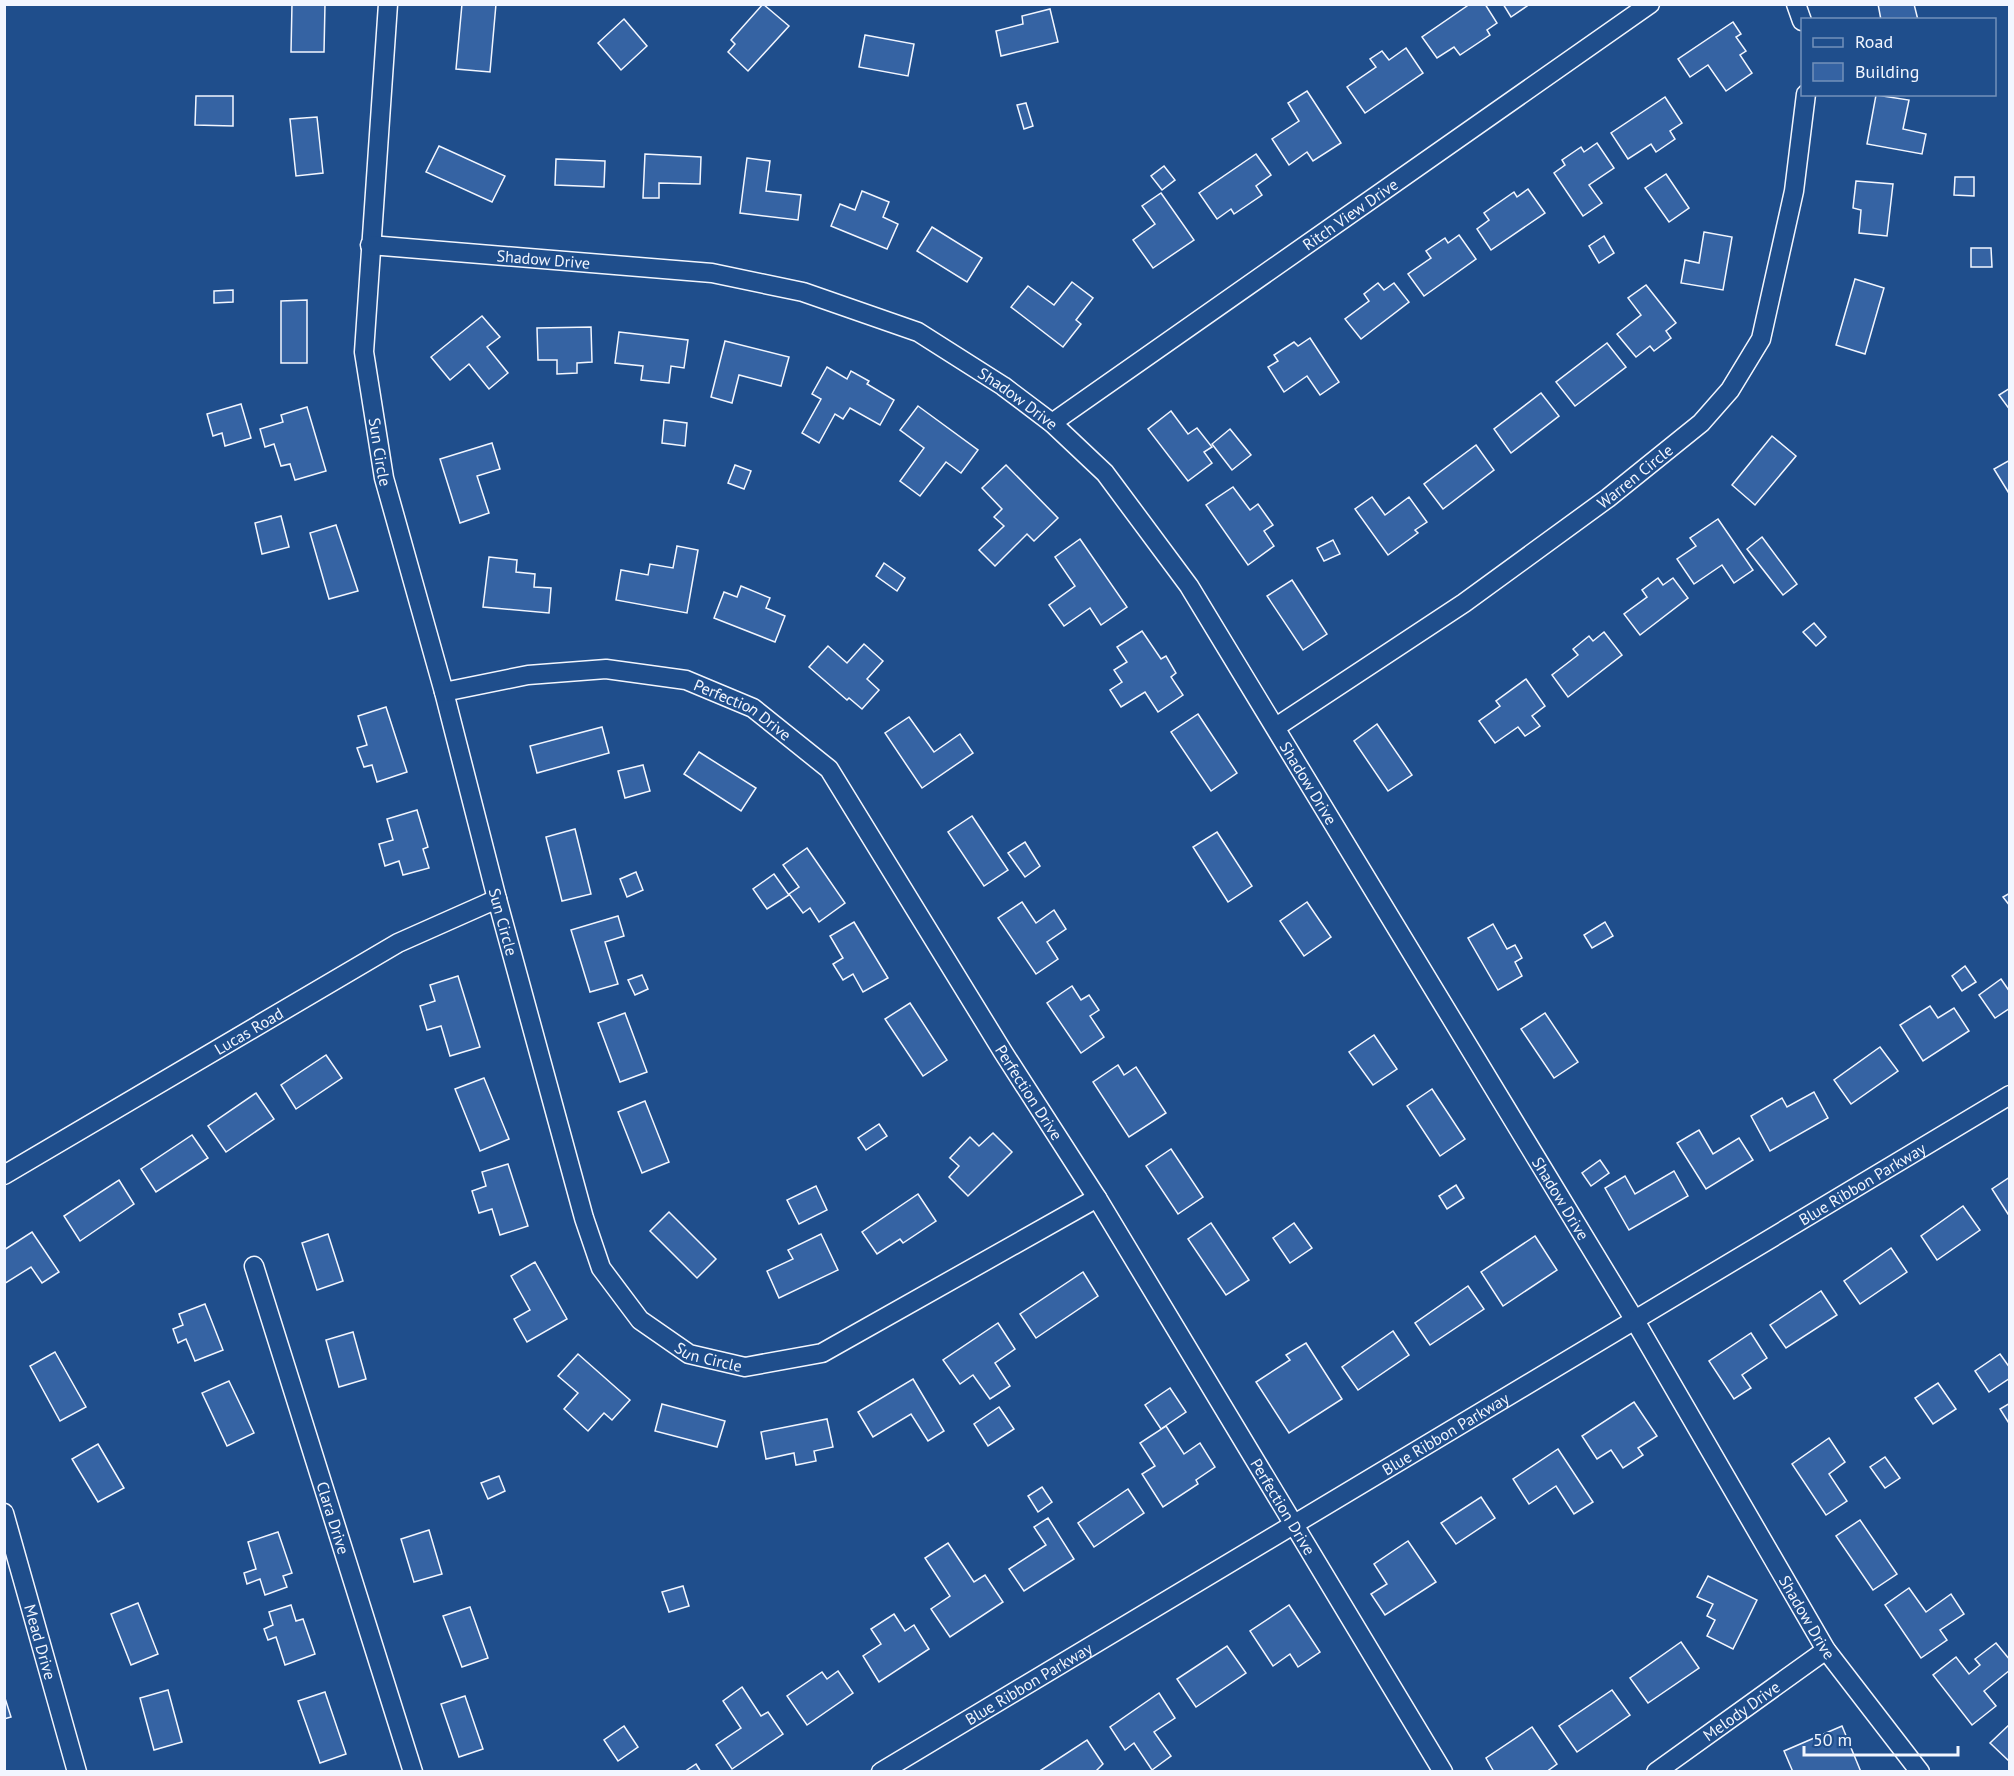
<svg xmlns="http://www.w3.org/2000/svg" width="2014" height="1776" font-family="'PT Sans',sans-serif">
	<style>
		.building { fill: #3563a3; stroke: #f2f6ff; stroke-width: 1.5 }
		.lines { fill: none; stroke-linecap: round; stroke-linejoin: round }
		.street-casing { stroke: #f2f6ff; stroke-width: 21 }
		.street { stroke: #1f4e8c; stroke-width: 18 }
		.labels { text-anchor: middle; stroke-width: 4.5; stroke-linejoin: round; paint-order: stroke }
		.street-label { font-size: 16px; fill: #f2f6ff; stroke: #1f4e8c }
	</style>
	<rect width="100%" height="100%" fill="#1f4e8c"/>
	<g class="building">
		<polygon points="292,4 325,4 324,52 291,52"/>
		<polygon points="462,4 496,4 490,72 456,69"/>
		<polygon points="763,4 789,26 748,71 728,52 735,44 731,40"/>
		<polygon points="1470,4 1485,4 1497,23 1487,30 1490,35 1460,55 1454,47 1437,58 1422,37"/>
		<polygon points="1503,4 1530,4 1511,17"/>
		<polygon points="1878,4 1914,4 1918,20 1881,20"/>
		<polygon points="1050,9 1058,42 1001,56 996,31 1023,24 1022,16"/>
		<polygon points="624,19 647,46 621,70 598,43"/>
		<polygon points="1733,22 1741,34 1736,37 1746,51 1740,55 1752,73 1726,91 1708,65 1690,77 1678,59"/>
		<polygon points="865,35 914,44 908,76 859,67"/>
		<polygon points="1406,48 1423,73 1365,113 1347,87 1376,67 1370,59 1382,51 1389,60"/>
		<polygon points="1307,91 1341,143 1313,161 1307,152 1289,165 1272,139 1299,121 1288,103"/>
		<polygon points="1876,95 1909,100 1903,129 1926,134 1922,154 1867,144"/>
		<polygon points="196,96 233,96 233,126 195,125"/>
		<polygon points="1665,97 1682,123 1670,131 1675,139 1656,152 1651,144 1628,159 1611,133"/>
		<polygon points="1026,103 1033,126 1024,129 1017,105"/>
		<polygon points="317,117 323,173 296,176 290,119"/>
		<polygon points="1597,143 1614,168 1589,185 1602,203 1583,216 1554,173 1565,165 1562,160 1581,147 1584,152"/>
		<polygon points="439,146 505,176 492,202 426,172"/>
		<polygon points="645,154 701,157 700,184 659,183 659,198 643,198"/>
		<polygon points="1256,154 1271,175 1256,186 1262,195 1234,214 1231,209 1217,219 1199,193"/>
		<polygon points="747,158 770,161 766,191 801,195 798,220 740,213"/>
		<polygon points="556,159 605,161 604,187 555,185"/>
		<polygon points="1164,166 1175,180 1162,190 1151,176"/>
		<polygon points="1666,174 1689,208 1669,222 1645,188"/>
		<polygon points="1955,177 1974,177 1974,196 1954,195"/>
		<polygon points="1856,181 1893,184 1887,236 1859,233 1861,210 1853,208"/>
		<polygon points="1528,189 1545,213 1491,250 1477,229 1489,220 1484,213 1514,192 1517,197"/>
		<polygon points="862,191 889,202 883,217 898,224 887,249 831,226 840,204 855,210"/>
		<polygon points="1161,193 1194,240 1153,268 1133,240 1155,224 1142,206"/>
		<polygon points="932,227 982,258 967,282 917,251"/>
		<polygon points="1704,232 1732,237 1723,290 1681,283 1685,260 1699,263"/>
		<polygon points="1459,235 1476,259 1424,296 1408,274 1431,258 1426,251 1445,238 1448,243"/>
		<polygon points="1604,236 1614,253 1599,263 1589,246"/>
		<polygon points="1971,248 1991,248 1992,267 1971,267"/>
		<polygon points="1855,279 1884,288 1865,354 1836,345"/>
		<polygon points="1072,282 1093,298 1076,320 1081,324 1063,347 1011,307 1028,286 1054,305"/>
		<polygon points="1378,283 1384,290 1394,283 1409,302 1361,339 1345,319 1369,301 1364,294"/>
		<polygon points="1646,285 1676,323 1666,331 1671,338 1654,351 1650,346 1636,357 1617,334 1641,315 1628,298"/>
		<polygon points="233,290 233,302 214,303 214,291"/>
		<polygon points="307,300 307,363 281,363 281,301"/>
		<polygon points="482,316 500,337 487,347 508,373 489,389 469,364 450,380 431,357"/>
		<polygon points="591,327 592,362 577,363 577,373 557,374 557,360 538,360 537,328"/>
		<polygon points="619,332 688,340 684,368 671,366 669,383 641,380 643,366 615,363"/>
		<polygon points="1310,338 1339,382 1320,395 1307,376 1284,392 1268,367 1278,361 1274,355 1294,342 1298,346"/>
		<polygon points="725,341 789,357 781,386 739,375 732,403 711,397"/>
		<polygon points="1607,343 1626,367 1575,406 1556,382"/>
		<polygon points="827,367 847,379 851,371 869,381 867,384 894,400 880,425 850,408 843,419 835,414 819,443 802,433 821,399 812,394"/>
		<polygon points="2010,388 2010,410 1999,395"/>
		<polygon points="1541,393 1559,416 1511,453 1494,429"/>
		<polygon points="241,404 251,438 225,446 222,433 213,436 207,414"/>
		<polygon points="918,406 978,450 961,473 946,462 920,496 900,481 924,448 900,430"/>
		<polygon points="307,407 326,471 295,480 290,464 281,466 274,444 265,447 260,429 283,422 281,415"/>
		<polygon points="1171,411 1188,434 1197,428 1212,447 1204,452 1212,463 1188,481 1148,429"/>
		<polygon points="664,420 687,423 685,446 662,443"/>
		<polygon points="1230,429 1251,455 1232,470 1212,444"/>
		<polygon points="1772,436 1796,456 1755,505 1732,485"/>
		<polygon points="492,443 500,469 477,476 489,513 460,523 440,459"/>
		<polygon points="1476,445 1494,470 1443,509 1424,484"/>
		<polygon points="2010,460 2010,495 1994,469"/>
		<polygon points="735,465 751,471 744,489 728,483"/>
		<polygon points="1006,465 1058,518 1034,541 1027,534 995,566 979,550 1004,526 994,517 1002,509 982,488"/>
		<polygon points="1233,487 1250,510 1258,504 1273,525 1264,531 1274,546 1248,565 1206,505"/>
		<polygon points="1372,497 1385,515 1409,497 1427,522 1415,530 1418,533 1388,555 1355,509"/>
		<polygon points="281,516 289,547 262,554 255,523"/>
		<polygon points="1718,519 1753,570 1734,583 1722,565 1694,584 1677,559 1696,546 1690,538"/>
		<polygon points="336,525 358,591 329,599 310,533"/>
		<polygon points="1762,537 1797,584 1783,595 1747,549"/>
		<polygon points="1080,539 1127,607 1101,625 1090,608 1064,626 1049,605 1075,586 1055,557"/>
		<polygon points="1333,540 1340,554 1324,561 1317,548"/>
		<polygon points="677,546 698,550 687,613 616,600 621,570 648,575 650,564 673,568"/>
		<polygon points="489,557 517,560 516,572 535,574 534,587 551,588 549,613 483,607"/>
		<polygon points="884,563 905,578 897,591 876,576"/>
		<polygon points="1658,578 1663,585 1673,578 1688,598 1640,635 1624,614 1647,597 1642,590"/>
		<polygon points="1292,580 1327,634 1303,650 1267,596"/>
		<polygon points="741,586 770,598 766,608 785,616 775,642 714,618 724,592 737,597"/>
		<polygon points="1814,623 1826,637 1816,646 1803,632"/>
		<polygon points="1142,631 1161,659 1166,656 1176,673 1171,677 1183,695 1158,712 1145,692 1121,707 1110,690 1122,682 1114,670 1127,662 1117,647"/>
		<polygon points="1604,632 1622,655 1568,697 1552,675 1578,655 1573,649 1589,636 1593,641"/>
		<polygon points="864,644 883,661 867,679 879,690 862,709 849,698 847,700 809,667 828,646 847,663"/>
		<polygon points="1526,679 1545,706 1532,716 1540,726 1525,736 1518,727 1495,743 1479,721 1500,706 1496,701"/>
		<polygon points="386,707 407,772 377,782 372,765 364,767 357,748 367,745 358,716"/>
		<polygon points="1198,714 1237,773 1211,791 1171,732"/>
		<polygon points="909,717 934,752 960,734 973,753 922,788 885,733"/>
		<polygon points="1377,724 1412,775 1388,791 1354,741"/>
		<polygon points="602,727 609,753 537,773 530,746"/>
		<polygon points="699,752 756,788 741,811 684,774"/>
		<polygon points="643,765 650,791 625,798 618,771"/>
		<polygon points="417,810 428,847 423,849 429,868 403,875 399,861 385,866 379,844 393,840 387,819"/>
		<polygon points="972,816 1008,870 984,886 948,832"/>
		<polygon points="575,829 591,894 562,901 546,837"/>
		<polygon points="1217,832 1252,886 1228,902 1193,847"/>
		<polygon points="1025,842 1040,866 1025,877 1008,853"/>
		<polygon points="807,848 845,903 819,922 810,908 803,913 789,894 799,887 783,865"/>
		<polygon points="636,872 643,890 627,897 620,879"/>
		<polygon points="774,874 789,895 767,909 753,889"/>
		<polygon points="2010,893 2010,906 2003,897"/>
		<polygon points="1022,902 1036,923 1054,910 1066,929 1047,942 1058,959 1036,974 998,918"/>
		<polygon points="1307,902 1331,937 1304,956 1280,921"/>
		<polygon points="618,916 624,936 605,942 618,984 590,992 571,930"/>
		<polygon points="854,922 888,978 863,992 853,974 843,980 833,964 843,958 830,936"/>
		<polygon points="1605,922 1613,936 1592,948 1584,935"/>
		<polygon points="1493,924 1507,949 1515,945 1522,958 1515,962 1522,976 1498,990 1468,938"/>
		<polygon points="1965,966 1976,982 1962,991 1952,976"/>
		<polygon points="642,975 648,989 635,995 628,980"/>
		<polygon points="458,976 480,1047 450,1056 441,1026 427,1030 420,1006 435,1001 430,985"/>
		<polygon points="2001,979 2010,992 2010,1008 1995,1018 1979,995"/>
		<polygon points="1072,986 1081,1000 1089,995 1099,1010 1090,1016 1104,1037 1081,1053 1047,1003"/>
		<polygon points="910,1003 947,1060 923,1076 885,1019"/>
		<polygon points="1930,1006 1938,1018 1954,1008 1969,1031 1923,1061 1900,1025"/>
		<polygon points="625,1013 647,1072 620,1082 598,1023"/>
		<polygon points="1545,1013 1578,1062 1554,1078 1521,1029"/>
		<polygon points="1374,1035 1397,1069 1373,1085 1349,1052"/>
		<polygon points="1880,1047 1898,1071 1851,1104 1834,1080"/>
		<polygon points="326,1055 342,1078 296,1109 281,1085"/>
		<polygon points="1118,1065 1124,1075 1136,1067 1166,1113 1129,1137 1093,1082"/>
		<polygon points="484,1078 509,1139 480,1151 455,1089"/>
		<polygon points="1432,1089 1465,1139 1440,1156 1407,1106"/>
		<polygon points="1814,1092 1828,1118 1770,1151 1751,1116 1782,1098 1787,1107"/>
		<polygon points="256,1093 274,1119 226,1152 208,1126"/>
		<polygon points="645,1101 669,1162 642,1173 618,1112"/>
		<polygon points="879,1124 887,1136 866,1150 858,1138"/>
		<polygon points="1699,1130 1713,1154 1739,1138 1753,1160 1706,1189 1677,1143"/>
		<polygon points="993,1133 1012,1152 968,1196 949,1177 959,1166 950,1158 970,1137 979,1146"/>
		<polygon points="192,1135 208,1158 156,1192 141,1169"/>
		<polygon points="1171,1149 1203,1197 1178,1214 1146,1166"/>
		<polygon points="1600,1160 1609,1173 1591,1186 1582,1173"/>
		<polygon points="508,1164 528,1226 500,1235 492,1209 479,1213 472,1191 486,1186 482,1172"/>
		<polygon points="1674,1171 1688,1196 1629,1230 1605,1188 1625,1176 1635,1194"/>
		<polygon points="2010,1177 2010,1213 2008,1214 1992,1189"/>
		<polygon points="119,1180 134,1204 80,1241 64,1216"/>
		<polygon points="1456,1185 1464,1198 1447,1209 1439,1196"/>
		<polygon points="816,1186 827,1210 799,1224 787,1200"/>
		<polygon points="918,1194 936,1221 903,1243 900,1239 877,1254 862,1232"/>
		<polygon points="1963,1206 1980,1230 1937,1260 1921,1236"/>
		<polygon points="669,1212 716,1259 697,1278 650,1231"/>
		<polygon points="1211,1223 1249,1280 1226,1295 1188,1239"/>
		<polygon points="1294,1223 1312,1248 1290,1263 1273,1238"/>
		<polygon points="32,1232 59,1272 42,1283 31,1267 4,1284 4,1250"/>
		<polygon points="328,1234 343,1281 317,1290 302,1243"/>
		<polygon points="821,1234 838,1270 779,1298 767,1271 793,1259 788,1250"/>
		<polygon points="1535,1236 1557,1270 1503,1306 1481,1272"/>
		<polygon points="1891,1248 1907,1272 1860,1304 1844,1281"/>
		<polygon points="535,1262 567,1319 527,1342 514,1319 530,1310 511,1276"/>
		<polygon points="1083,1272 1098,1296 1036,1338 1020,1314"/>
		<polygon points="1468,1286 1484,1309 1430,1345 1415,1323"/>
		<polygon points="1821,1291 1837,1315 1786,1348 1770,1325"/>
		<polygon points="205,1304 223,1350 195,1361 186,1339 178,1343 173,1329 183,1325 179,1314"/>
		<polygon points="998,1323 1015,1349 995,1363 1010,1386 990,1399 973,1375 960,1384 943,1360"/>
		<polygon points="1393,1331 1409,1355 1358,1390 1342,1367"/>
		<polygon points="353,1332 366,1379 339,1387 326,1340"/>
		<polygon points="1751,1333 1767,1358 1742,1375 1751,1388 1734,1399 1709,1361"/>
		<polygon points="1306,1343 1342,1399 1289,1433 1256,1382 1290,1360 1286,1355"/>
		<polygon points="55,1352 86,1407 60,1421 30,1366"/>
		<polygon points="578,1354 630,1400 612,1420 604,1413 588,1431 564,1409 578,1393 558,1376"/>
		<polygon points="2000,1354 2010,1368 2010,1378 1989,1392 1975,1371"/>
		<polygon points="913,1379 944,1431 928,1441 911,1414 873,1437 858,1412"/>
		<polygon points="229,1381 254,1433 227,1446 202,1393"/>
		<polygon points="1938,1383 1956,1409 1933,1424 1915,1398"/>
		<polygon points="1170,1388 1186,1412 1161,1429 1145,1405"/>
		<polygon points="1634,1402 1657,1436 1638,1448 1643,1455 1623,1468 1611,1450 1597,1459 1582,1436"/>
		<polygon points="2010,1403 2010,1425 2000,1409"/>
		<polygon points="662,1404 725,1421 717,1447 655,1431"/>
		<polygon points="999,1407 1014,1429 988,1446 974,1424"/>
		<polygon points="827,1419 833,1447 814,1451 816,1461 796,1465 794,1453 766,1459 761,1432"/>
		<polygon points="1166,1426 1184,1454 1200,1443 1215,1467 1196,1480 1198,1484 1163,1507 1142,1474 1155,1466 1140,1443"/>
		<polygon points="1829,1438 1845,1462 1829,1474 1847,1501 1826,1515 1792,1464"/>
		<polygon points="98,1444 124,1488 98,1502 72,1459"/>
		<polygon points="1558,1449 1593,1502 1574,1514 1556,1486 1529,1504 1513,1479"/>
		<polygon points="1885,1457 1900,1478 1885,1488 1870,1467"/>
		<polygon points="499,1476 505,1491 488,1499 481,1483"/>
		<polygon points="1042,1487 1052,1502 1038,1512 1028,1496"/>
		<polygon points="1128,1489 1144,1513 1094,1547 1078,1523"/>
		<polygon points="1481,1497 1495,1518 1456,1544 1441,1523"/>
		<polygon points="1048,1518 1074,1559 1024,1591 1009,1569 1046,1545 1034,1527"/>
		<polygon points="1860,1520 1897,1574 1873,1590 1836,1536"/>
		<polygon points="429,1530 442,1574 414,1582 401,1539"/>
		<polygon points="278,1532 292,1573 283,1576 287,1587 265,1595 260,1579 247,1584 244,1573 256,1569 248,1542"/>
		<polygon points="1408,1541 1436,1582 1385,1615 1371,1594 1387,1584 1374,1564"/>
		<polygon points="948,1543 974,1582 985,1575 1003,1602 950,1637 931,1609 950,1596 925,1558"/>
		<polygon points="1708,1576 1757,1600 1733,1649 1707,1636 1715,1620 1707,1616 1713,1604 1697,1597"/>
		<polygon points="683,1586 689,1606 669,1612 662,1592"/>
		<polygon points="1909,1588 1926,1612 1951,1594 1964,1614 1940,1630 1947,1640 1921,1658 1885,1605"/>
		<polygon points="138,1603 158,1654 131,1665 111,1614"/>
		<polygon points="291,1605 296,1621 303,1619 315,1654 285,1665 276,1637 268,1640 264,1629 273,1625 269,1612"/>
		<polygon points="1289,1605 1320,1652 1298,1667 1290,1654 1273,1666 1250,1631"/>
		<polygon points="470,1607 488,1658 462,1667 443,1616"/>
		<polygon points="894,1614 905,1631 914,1625 929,1649 879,1682 863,1656 881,1644 871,1629"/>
		<polygon points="1681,1642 1699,1668 1648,1703 1630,1678"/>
		<polygon points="1996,1643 2010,1660 2010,1670 1984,1691 1996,1706 1972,1725 1933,1675 1956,1657 1969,1674 1980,1665 1975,1659"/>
		<polygon points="1227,1646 1246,1673 1196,1707 1177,1679"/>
		<polygon points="838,1671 853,1693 807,1725 787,1696 822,1672 827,1679"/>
		<polygon points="742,1687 761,1716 768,1712 783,1734 732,1769 716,1745 741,1728 723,1701"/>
		<polygon points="168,1690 182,1742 154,1750 140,1698"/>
		<polygon points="1612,1690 1630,1715 1577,1752 1559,1726"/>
		<polygon points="325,1692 346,1754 320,1763 298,1701"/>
		<polygon points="1159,1693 1175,1718 1154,1732 1171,1756 1152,1770 1134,1743 1125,1750 1110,1727"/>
		<polygon points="4,1695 11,1717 4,1719"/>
		<polygon points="465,1696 483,1749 459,1757 441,1704"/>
		<polygon points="2010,1724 2010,1762 1990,1743"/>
		<polygon points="624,1726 638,1747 618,1761 604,1740"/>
		<polygon points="1842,1726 1861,1772 1793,1772 1784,1751"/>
		<polygon points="1532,1727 1557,1764 1546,1772 1494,1772 1486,1758"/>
		<polygon points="1087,1740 1103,1764 1095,1772 1038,1772"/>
		<polygon points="696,1764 701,1772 684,1772"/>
	</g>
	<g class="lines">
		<defs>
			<g id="street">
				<path id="s1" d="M388,4L364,352L384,478L444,692L497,899L584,1218L601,1268L640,1320L689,1354L745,1367L822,1353L1097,1198"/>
				<polyline points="1796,4 1802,21"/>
				<path id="s2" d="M370,245L712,273L803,292L918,332L1003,386L1052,423L1105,473L1189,586L1634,1319L1826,1650L1920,1772"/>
				<path id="s3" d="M1052,423L1650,4"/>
				<path id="s4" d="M444,692L528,675L606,669L686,680L753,708L829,769L1003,1052L1097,1198L1443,1772"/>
				<path id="s5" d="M1276,727L1464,603L1608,498L1701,423L1730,390L1761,339L1794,191L1806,94"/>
				<path id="s6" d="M4,1175L398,943L497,899"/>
				<path id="s7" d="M254,1266L413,1772"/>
				<path id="s8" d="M4,1513L77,1772"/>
				<path id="s9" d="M881,1772L2010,1095"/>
				<path id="s10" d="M1656,1772L1826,1650"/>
			</g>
		</defs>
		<use href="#street" class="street-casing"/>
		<use href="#street" class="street"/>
	</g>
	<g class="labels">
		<g class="street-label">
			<text dy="6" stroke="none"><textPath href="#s3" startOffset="364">Ritch View Drive</textPath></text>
			<text dy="6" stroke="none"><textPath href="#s2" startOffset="174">Shadow Drive</textPath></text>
			<text dy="6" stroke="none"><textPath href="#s2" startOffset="678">Shadow Drive</textPath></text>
			<text dy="6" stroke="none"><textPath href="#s1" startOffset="450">Sun Circle</textPath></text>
			<text dy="6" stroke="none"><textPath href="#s5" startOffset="438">Warren Circle</textPath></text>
			<text dy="6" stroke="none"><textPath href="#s4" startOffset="309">Perfection Drive</textPath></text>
			<text dy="6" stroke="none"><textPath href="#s2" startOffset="1164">Shadow Drive</textPath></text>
			<text dy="6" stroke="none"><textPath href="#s1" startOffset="936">Sun Circle</textPath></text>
			<text dy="6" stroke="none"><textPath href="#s6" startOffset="284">Lucas Road</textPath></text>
			<text dy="6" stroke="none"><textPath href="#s4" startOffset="795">Perfection Drive</textPath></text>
			<text dy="6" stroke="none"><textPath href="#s9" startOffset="1144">Blue Ribbon Parkway</textPath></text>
			<text dy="6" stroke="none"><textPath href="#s2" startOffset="1650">Shadow Drive</textPath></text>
			<text dy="6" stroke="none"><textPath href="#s1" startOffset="1440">Sun Circle</textPath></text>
			<text dy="6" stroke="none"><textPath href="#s9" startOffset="658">Blue Ribbon Parkway</textPath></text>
			<text dy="6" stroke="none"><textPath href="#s4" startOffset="1281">Perfection Drive</textPath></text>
			<text dy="6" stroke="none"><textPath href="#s7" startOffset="264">Clara Drive</textPath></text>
			<text dy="6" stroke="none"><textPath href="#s2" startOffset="2136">Shadow Drive</textPath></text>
			<text dy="6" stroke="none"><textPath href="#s8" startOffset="134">Mead Drive</textPath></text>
			<text dy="6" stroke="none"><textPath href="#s9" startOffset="172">Blue Ribbon Parkway</textPath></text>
			<text dy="6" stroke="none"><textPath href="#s10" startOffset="105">Melody Drive</textPath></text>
		</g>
	</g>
	<rect width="2014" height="1776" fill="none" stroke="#f2f6ff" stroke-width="12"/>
	<rect x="1801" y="18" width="195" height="78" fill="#1f4e8c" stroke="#7391ba" stroke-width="1.5"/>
	<rect x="1813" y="38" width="30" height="9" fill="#1f4e8c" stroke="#7391ba" stroke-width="1.5"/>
	<text x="1855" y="48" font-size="18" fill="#f2f6ff">Road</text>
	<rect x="1813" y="63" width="30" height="18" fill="#3563a3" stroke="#7391ba" stroke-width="1.5"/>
	<text x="1855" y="78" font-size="18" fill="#f2f6ff">Building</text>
	<path d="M1804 1746v9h154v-9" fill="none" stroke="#f2f6ff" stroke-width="3"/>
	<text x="1813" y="1746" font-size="18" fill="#f2f6ff" stroke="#1f4e8c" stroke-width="4.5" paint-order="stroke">50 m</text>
</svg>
